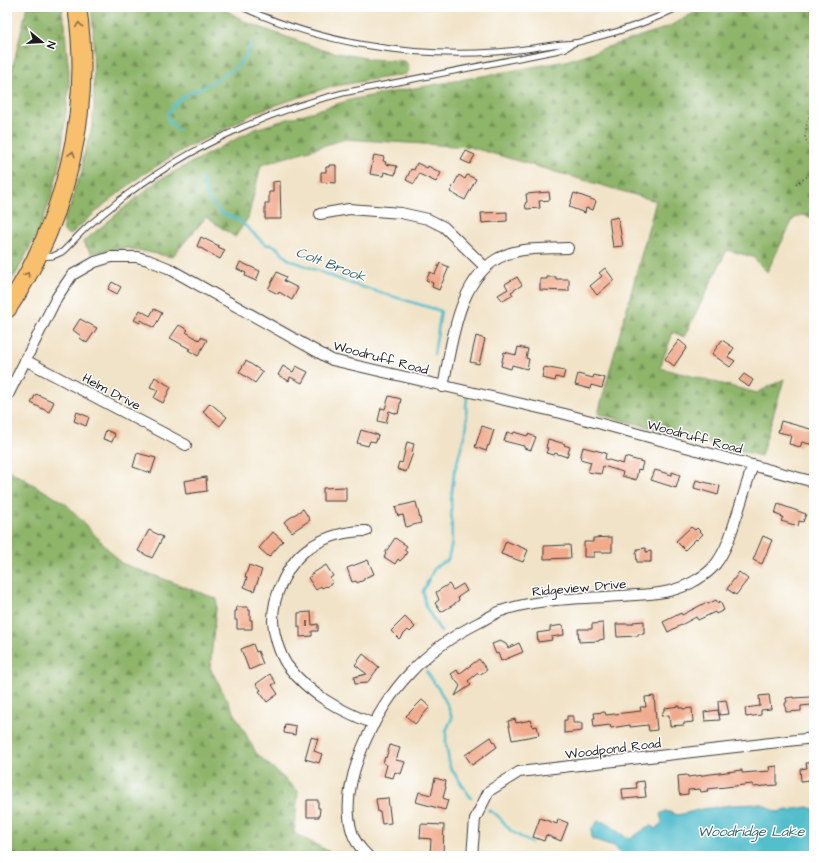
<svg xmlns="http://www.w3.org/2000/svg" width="821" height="863" font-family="'Architects Daughter',sans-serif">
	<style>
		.forest { fill: url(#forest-firs); stroke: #556844 }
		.water { fill: #52becc; stroke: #376d74 }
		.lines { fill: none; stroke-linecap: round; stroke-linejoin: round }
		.stream { stroke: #52becc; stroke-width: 2.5 }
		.building { fill: #f1aa8c }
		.lane-casing { stroke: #3c3a36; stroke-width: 7 }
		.street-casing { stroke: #3c3a36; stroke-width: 12 }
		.highway-casing { stroke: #3c3a36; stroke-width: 20 }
		.path { stroke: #3c3a36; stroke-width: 1.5; stroke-dasharray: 1 3; stroke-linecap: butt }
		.lane { stroke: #fff; stroke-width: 5 }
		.street { stroke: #fff; stroke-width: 10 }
		.highway { stroke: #f8bf6c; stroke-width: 18 }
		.oneway { stroke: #8a6e44 }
		.labels { text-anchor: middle; stroke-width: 3; stroke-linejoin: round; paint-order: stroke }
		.number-label { font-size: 11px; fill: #514038 }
		.street-label { font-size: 13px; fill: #1c1c1c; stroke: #fff }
		.water-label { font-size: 14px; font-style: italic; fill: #34656b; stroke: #fff }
	</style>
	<defs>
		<pattern id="forest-firs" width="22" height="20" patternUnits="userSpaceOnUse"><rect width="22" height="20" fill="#8eb56b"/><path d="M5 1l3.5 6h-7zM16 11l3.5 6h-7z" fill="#739257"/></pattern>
	</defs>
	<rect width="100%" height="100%" fill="#fff"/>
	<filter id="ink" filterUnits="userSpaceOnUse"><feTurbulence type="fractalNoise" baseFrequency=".025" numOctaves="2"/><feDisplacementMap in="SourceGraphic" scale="8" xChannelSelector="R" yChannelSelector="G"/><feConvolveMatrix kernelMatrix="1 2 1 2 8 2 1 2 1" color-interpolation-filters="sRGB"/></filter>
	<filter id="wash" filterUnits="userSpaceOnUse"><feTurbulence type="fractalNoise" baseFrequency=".012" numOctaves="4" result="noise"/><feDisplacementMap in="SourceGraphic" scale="16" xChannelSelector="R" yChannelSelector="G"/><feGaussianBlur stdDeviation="0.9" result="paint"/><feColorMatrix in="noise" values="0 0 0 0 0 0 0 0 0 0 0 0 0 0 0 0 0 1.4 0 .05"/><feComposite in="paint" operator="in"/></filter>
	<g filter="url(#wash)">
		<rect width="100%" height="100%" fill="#f1e3c7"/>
		<g class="forest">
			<polygon points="27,7 63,7 62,13 65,24 66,46 69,71 69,86 61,157 52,195 40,228 16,274 7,287 7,91"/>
			<polygon points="91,7 220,7 248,23 326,51 371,59 404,61 406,62 409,70 406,74 329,87 256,112 222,131 187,147 142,175 106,203 75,230 72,234 69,235 64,231 63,229 64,218 72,203 75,187 82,173 83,157 92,128 94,107 93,27"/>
			<polygon points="705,7 814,7 814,218 802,215 793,219 767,272 753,257 727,250 684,337 673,332 660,368 757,393 784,379 761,456 598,414 656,201 470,147 345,139 261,165 248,218 235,237 206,217 172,257 127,248 91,253 83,242 157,181 255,129 354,99 566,61 668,27"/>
			<polygon points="7,469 66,504 121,563 217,599 210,668 256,753 298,791 294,833 337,856 18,856 7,853"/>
		</g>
		<path class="water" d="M762,804L776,812L807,807L814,809V856H622V853L619,852L614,846L592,839L591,829L598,821C612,822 617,834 630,839L651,825L655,829L662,822L660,814L666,811L678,815L702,809L732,805Z"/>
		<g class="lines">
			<g class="stream">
				<polyline points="178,130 169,121 168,113 181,98 211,83 233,70 245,58 251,43"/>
				<polyline points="202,180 208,199 221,213 239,220 265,244 275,246 288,259 349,283 441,311 434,355"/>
				<polyline points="441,632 426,607 423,591 435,567 448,560 452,542 451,500 454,474 467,425 466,407 467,398"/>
				<polyline points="426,671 440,691 448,706 452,718 446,731 446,744 450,767 471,798"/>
				<polyline points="488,810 497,815 511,831 531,843"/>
			</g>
		</g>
		<g id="blocks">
			<g class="building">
				<polygon points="466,151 475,155 470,164 461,160"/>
				<polygon points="374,155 384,157 383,161 386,162 385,164 397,166 395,175 384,172 383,176 370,174"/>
				<polygon points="417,163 427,168 428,166 441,173 436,182 419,174 414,184 406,180 411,169 414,170"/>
				<polygon points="329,165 336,165 336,183 321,182 321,172 326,172 326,167 329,167"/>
				<polygon points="459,175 465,179 467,175 476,179 465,200 450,192"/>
				<polygon points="280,181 281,219 265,219 265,203 269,203 269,192 273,192 273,182"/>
				<polygon points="549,192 550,200 539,201 540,208 526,209 525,203 527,202 526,194"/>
				<polygon points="574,193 596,201 593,210 586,208 585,213 569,207"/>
				<polygon points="507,212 507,221 482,223 481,213"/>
				<polygon points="618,217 623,246 613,247 609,219"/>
				<polygon points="201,237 219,246 218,247 225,250 220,259 197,246"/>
				<polygon points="240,262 260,271 256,281 245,276 246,273 237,269"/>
				<polygon points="440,263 449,267 439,290 432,287 433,283 426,280 430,272 435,274"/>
				<polygon points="605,268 614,280 597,295 590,286 602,276 599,273"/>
				<polygon points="277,272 286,277 284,281 298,288 292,300 279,292 278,294 268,289"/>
				<polygon points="517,277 522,285 511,292 513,295 503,301 498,295 508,289 505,284"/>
				<polygon points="547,277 556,277 556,279 569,279 569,291 540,290 540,279 547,279"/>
				<polygon points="112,282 121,287 117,294 108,289"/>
				<polygon points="154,309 162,313 154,328 141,320 140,323 134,320 140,310 150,316"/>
				<polygon points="80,319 97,328 87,343 80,338 81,336 73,330"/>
				<polygon points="179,325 188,330 186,332 199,340 201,337 207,340 198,356 188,350 190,349 170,338"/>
				<polygon points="476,336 485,339 479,364 470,362"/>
				<polygon points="679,340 687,347 674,366 665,359"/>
				<polygon points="722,340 734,348 728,357 735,361 730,367 712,354"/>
				<polygon points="518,347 528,349 526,358 529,359 527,369 512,365 511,369 501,366 504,352 516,355"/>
				<polygon points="246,361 263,372 255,383 239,372"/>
				<polygon points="283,366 293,372 296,366 308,372 302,383 290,377 289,381 278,375"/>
				<polygon points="544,367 565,371 563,379 556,377 555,381 542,378"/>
				<polygon points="578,374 593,378 594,375 605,378 602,388 591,385 590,389 575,385"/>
				<polygon points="744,374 753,380 749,387 739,380"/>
				<polygon points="155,377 171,387 163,403 154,398 158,390 150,387"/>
				<polygon points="36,394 54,402 49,412 31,403"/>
				<polygon points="389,396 401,399 398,414 389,411 386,423 378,421 381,408 385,409"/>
				<polygon points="210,403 227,417 220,426 203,412"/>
				<polygon points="77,412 89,417 86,426 74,421"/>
				<polygon points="781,421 814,430 814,445 802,442 800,447 789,444 791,435 778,432"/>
				<polygon points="482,426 494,430 489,446 488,445 486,451 475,447"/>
				<polygon points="106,430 115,434 112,442 103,439"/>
				<polygon points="361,430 378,435 376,442 370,441 368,446 357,443"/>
				<polygon points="507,432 513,434 514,432 527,436 528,434 536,437 531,450 524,448 524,446 504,441"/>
				<polygon points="548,439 565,444 564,445 570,447 567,457 555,453 554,455 546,453 548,448 546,448"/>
				<polygon points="407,442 414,444 412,452 413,453 406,472 397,469 399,462 402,463"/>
				<polygon points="583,447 606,453 605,459 623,464 625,457 643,462 641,470 638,469 636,480 622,476 623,472 603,466 601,474 588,472 591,462 580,459"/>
				<polygon points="137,453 156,458 151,473 133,467"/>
				<polygon points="655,470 672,475 672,472 680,475 676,488 651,480"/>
				<polygon points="206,477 207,491 186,494 184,481"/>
				<polygon points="696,480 720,486 718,495 694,488"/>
				<polygon points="346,487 346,501 323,501 323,488"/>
				<polygon points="416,502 421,523 406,527 403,515 398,516 395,507"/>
				<polygon points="778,504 806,514 803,522 799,521 798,526 781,521 783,517 775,514"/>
				<polygon points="303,509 310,520 292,532 284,522"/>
				<polygon points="691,527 695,530 697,528 703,534 697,540 696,539 685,550 676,541"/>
				<polygon points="149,530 163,537 152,558 138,551"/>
				<polygon points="273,532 283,541 269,557 259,548"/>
				<polygon points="763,536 772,540 762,564 753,560"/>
				<polygon points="612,537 612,552 594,552 594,557 584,557 584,542 593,542 593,538"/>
				<polygon points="395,538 407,546 404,550 407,552 404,557 400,561 398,559 395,564 384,557 386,554 385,553"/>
				<polygon points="506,541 528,550 523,562 501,554"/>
				<polygon points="570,545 571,558 544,559 544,546"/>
				<polygon points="646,548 646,552 651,551 651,562 637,562 636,552 637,552 637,549"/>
				<polygon points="368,560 374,574 364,578 364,580 357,583 356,581 352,582 347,568"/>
				<polygon points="249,565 262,570 254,591 244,587 247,578 245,577"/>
				<polygon points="326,565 333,576 330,578 333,582 327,587 326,586 322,588 321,586 316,590 308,578 311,576 310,575"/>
				<polygon points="739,572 748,579 736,595 727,589"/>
				<polygon points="449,584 453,590 463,584 467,591 458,597 459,600 455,603 455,604 441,612 435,603 439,600 436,592"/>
				<polygon points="716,600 718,603 720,601 724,610 716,614 715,612 698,620 696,617 668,632 663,622 681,613 682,615 707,602 708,604"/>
				<polygon points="236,607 248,607 248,610 250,610 250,620 252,620 252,629 237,629 237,620 235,620 235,611 237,611"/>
				<polygon points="311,612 312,625 318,624 318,631 312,631 312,636 300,637 300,627 298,627 298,613"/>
				<polygon points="405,617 415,627 410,632 408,630 399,639 391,631"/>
				<polygon points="644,621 644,634 638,634 638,636 617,637 616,624 633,624 633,622"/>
				<polygon points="603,623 604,639 599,640 599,641 579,642 578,629 592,629 592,624"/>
				<polygon points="563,625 564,635 551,637 552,640 538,642 537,633 550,631 550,627"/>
				<polygon points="500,641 506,644 508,648 519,643 523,652 501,661 498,653 496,654 492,644"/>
				<polygon points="253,644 256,652 258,651 263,664 249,670 241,649"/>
				<polygon points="363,654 379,667 367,683 355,684 354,677 367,674 355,665"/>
				<polygon points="479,659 487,670 479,675 478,673 468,681 471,685 455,696 460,686 451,674 457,670 459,674"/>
				<polygon points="270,674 276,683 272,685 278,694 267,702 259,691 261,690 256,684"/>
				<polygon points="769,695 771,709 761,710 761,715 746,717 745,708 760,706 759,696"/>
				<polygon points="654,696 657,730 649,731 648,725 630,727 630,725 611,728 610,725 594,727 593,718 595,718 594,713 605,712 606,715 641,711 640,707 646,707 645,697"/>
				<polygon points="793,697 793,698 811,697 811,705 801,706 801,711 786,712 785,703 787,702 786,698"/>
				<polygon points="422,700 430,707 415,724 406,716"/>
				<polygon points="726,700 729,714 719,715 718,701"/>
				<polygon points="679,706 679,708 683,708 683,709 692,708 693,722 684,723 684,725 670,726 669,715 661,716 665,708"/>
				<polygon points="718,710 720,720 705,721 704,712"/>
				<polygon points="567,716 573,716 573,723 582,723 582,731 564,733 564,720 567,720"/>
				<polygon points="515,719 516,723 531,720 533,727 537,726 539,735 512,740 508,721"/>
				<polygon points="285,724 296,726 295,735 284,733"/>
				<polygon points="311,737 318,739 314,751 322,754 319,763 305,759"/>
				<polygon points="491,737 497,747 472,765 465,755"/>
				<polygon points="390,745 400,748 396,760 405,762 401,774 395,772 393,778 384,776 387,765 383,763 385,757 386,758"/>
				<polygon points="814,762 814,777 809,778 809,780 801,781 800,769 807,768 806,763"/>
				<polygon points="777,766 777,785 753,787 753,784 707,789 708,791 701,792 700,789 688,790 688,794 680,795 679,792 678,776 687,775 688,777 742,770 742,773 770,771 769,767"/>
				<polygon points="435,778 446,781 445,786 446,787 443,798 448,800 445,810 416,802 419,792 431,795"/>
				<polygon points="644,781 646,797 623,799 622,789 637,788 636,782"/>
				<polygon points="388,798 391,823 382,824 380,812 378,812 376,799"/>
				<polygon points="307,800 318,800 318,808 320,808 319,817 307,817"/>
				<polygon points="540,818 557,824 558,819 568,823 561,841 546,835 544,841 533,837"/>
				<polygon points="421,824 444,825 443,855 430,854 431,839 420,838"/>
			</g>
		</g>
	</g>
	<g filter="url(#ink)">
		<use href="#blocks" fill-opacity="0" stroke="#3c3a36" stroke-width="1"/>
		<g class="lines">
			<defs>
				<g id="lane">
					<path d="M242,7C319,43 411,58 496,52C515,51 534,48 553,45C560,44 567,44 574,43C581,42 590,39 597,37C626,30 653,20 679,7"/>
					<path d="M40,257L53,256L62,252C71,244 79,234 88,226C99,217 110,208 121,199C187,149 262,113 343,93L555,51L566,48L574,43"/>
				</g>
				<g id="street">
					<polyline points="320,214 349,209 401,213 428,219 444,227 485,267"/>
					<polyline points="25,360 186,445"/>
					<path d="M443,387C452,343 458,274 505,255C523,247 548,249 568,248"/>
					<polyline points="7,397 57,297 72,275 95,262 111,257 137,257 148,260 168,268 332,360 565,414 814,482"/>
					<path d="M366,531C346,531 330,535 312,546C289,559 272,596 273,622C274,635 279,653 287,665C310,695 339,710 374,724"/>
					<path d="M368,856C362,850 354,841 352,832C337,783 376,708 410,673C430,651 454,635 480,622C487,618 494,614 501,611C539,598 580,599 620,596C648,594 673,595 698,579C703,576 711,570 715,565C726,551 731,534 736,518C742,500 747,482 753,465"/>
					<polyline points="472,856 475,819 489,791 519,772 814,738"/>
				</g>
				<path id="highway" d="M7,309C65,222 93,111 77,7"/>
			</defs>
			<use href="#lane" class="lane-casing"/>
			<use href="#street" class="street-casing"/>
			<use href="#highway" class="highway-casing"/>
			<g class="path">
				<polyline points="814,106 807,122 805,138 814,154"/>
				<polyline points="796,184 814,172"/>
			</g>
			<use href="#lane" class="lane"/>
			<use href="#street" class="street"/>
			<use href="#highway" class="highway"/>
		</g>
		<defs><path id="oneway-chevron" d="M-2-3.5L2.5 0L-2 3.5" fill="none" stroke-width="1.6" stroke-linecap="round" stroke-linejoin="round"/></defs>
		<g class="oneway">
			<use href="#oneway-chevron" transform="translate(79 25) rotate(-96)"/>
			<use href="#oneway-chevron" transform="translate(72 154) rotate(-78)"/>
			<use href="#oneway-chevron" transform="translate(27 275) rotate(-61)"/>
		</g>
	</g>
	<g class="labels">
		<g class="number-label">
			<text x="305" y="626">11</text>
		</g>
		<g class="street-label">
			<text transform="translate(381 357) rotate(15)" y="5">Woodruff Road</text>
			<text transform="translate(112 391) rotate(28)" y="5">Helm Drive</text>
			<text transform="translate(695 436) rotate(15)" y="5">Woodruff Road</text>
			<text transform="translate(579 587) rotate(-5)" y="5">Ridgeview Drive</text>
			<text transform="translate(613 748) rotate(-7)" y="5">Woodpond Road</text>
		</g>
		<g class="water-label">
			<text transform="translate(331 264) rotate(21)" y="5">Colt Brook</text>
			<text x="751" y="836">Woodridge Lake</text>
		</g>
	</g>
	<rect width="821" height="863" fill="none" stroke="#fff" stroke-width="24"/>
	<g transform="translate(42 42) rotate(108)" stroke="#ffffff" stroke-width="3" paint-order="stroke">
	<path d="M0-3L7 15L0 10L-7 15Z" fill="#1c1c1c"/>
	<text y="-6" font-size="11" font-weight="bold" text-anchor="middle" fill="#1c1c1c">N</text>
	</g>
</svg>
